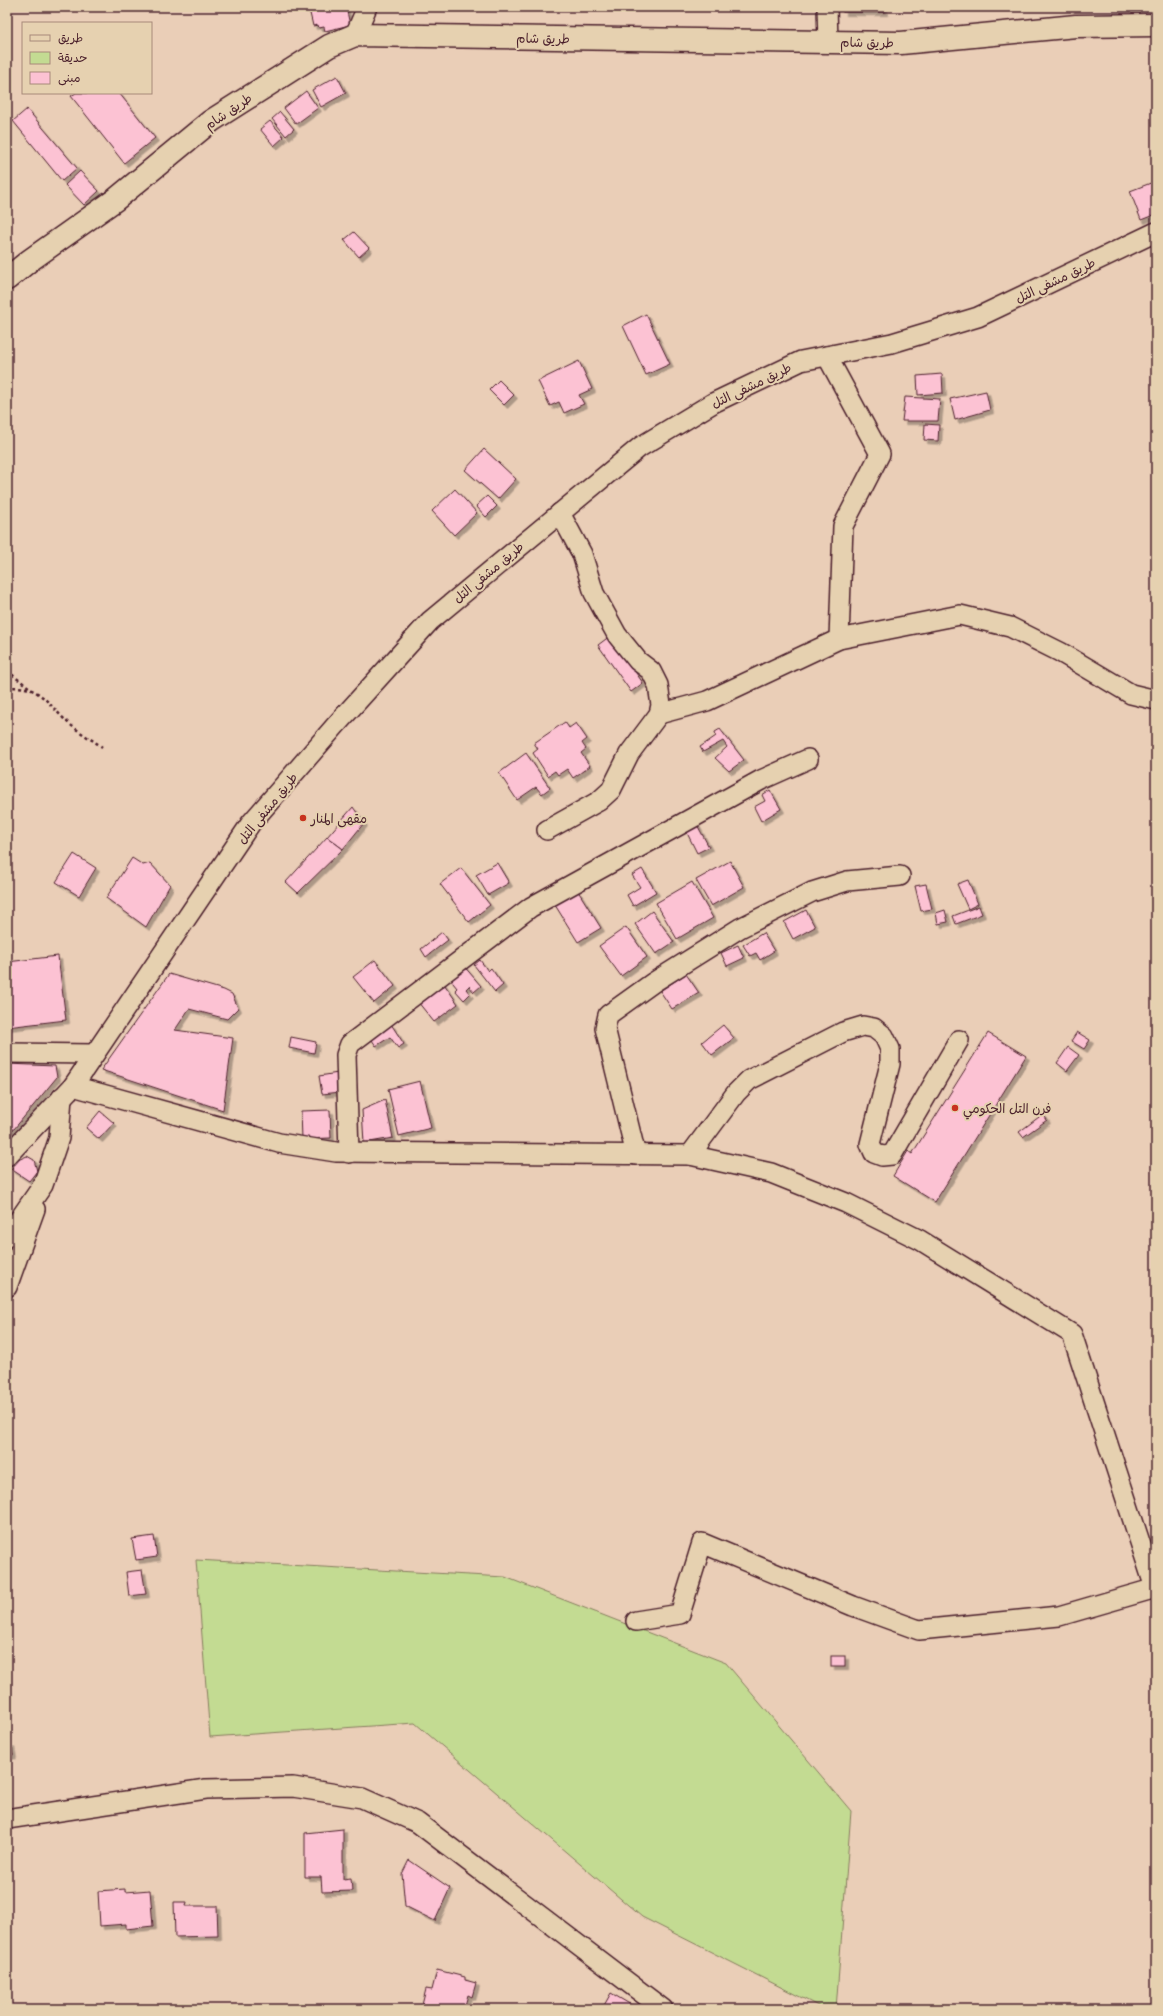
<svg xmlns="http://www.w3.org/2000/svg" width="1163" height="2016" font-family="'Balsamiq Sans','Playpen Sans Arabic',sans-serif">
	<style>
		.green { fill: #c3db92; stroke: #867d5e }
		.building { fill: #fcc2d3; stroke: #4a1f2b; filter: url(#shadow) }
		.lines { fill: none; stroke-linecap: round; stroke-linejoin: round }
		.minor-casing { stroke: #4a1f2b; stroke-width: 22 }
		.major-casing { stroke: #4a1f2b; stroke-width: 25 }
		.path { stroke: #4a1f2b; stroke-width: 2.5; stroke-dasharray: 3 3; stroke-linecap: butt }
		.minor { stroke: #e6d1b0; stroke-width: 19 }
		.major { stroke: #e6d1b0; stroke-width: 22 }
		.poi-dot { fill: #c8321e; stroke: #e6d1b0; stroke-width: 1.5 }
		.labels { text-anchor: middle; stroke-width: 4; stroke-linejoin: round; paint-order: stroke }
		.street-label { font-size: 13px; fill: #4a1f2b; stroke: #e6d1b0 }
		.poi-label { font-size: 13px; fill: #4a1f2b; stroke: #e6d1b0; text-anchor: start }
	</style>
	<defs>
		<filter id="shadow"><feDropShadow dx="3.5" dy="3.5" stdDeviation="0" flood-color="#0004"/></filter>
	</defs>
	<rect width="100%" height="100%" fill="#eaceb7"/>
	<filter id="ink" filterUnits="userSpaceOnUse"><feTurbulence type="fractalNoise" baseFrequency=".025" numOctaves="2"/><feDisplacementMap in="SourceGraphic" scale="8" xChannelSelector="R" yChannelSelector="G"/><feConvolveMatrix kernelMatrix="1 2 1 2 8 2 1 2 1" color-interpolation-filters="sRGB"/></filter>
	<g filter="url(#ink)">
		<polygon class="green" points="196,1560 505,1577 726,1663 851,1811 836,2009 824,2009 642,1917 415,1723 210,1737"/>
		<g class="building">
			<polygon points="316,7 346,7 350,25 325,31 324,27 319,28 318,25 313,26 309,9"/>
			<rect x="843" y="7" width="41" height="5"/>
			<polygon points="337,76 346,93 321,107 312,90"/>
			<polygon points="306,91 318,108 296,124 284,108"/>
			<polygon points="76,93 119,93 155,138 124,163 71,96"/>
			<polygon points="27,109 77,168 62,181 13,121"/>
			<polygon points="280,112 294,129 286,136 272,119"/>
			<polygon points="270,121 284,137 274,146 260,129"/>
			<polygon points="80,171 99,191 84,205 65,185"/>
			<polygon points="1156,181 1156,214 1141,220 1130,191"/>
			<polygon points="354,232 369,248 359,257 344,240"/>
			<polygon points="646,314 670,364 646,375 623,326"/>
			<polygon points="579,361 592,389 579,395 584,404 564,413 559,402 550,406 538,381"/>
			<polygon points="942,374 943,393 918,395 917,376"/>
			<polygon points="499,380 514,395 504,405 489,390"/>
			<polygon points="986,391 990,410 955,420 950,399"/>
			<polygon points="905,397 940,399 938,421 902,421"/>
			<polygon points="925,424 939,425 938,441 924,440"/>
			<polygon points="484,449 516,479 498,499 465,470"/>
			<polygon points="455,489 477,513 454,535 432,511"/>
			<polygon points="487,496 497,506 486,517 476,506"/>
			<polygon points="610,636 643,683 631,692 598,645"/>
			<polygon points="565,722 569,728 576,723 587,739 582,743 586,749 581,753 590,766 573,778 567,769 558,775 555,771 548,776 533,753 538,749 534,743"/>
			<polygon points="720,729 744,760 729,771 715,758 727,747 723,741 703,752 700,747 716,736 715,732"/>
			<polygon points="526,753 550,788 542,794 536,787 517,800 499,773"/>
			<polygon points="770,790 781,809 761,821 754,807 765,801 762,795"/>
			<polygon points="353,807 364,823 343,849 327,837"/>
			<polygon points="694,819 709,847 697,853 683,825"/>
			<polygon points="327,837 343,849 298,893 286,882"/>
			<polygon points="74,854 96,868 79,896 56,882"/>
			<polygon points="132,858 143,865 150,863 170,885 146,927 106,898"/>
			<polygon points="730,861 744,887 711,906 696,880"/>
			<polygon points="497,863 509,883 488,895 476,875"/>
			<polygon points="461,868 490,905 469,922 440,884"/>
			<polygon points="642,869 656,892 633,906 627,895 640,887 632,875"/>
			<polygon points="968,880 978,904 968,909 957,884"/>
			<polygon points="692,882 713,918 677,939 656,903"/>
			<polygon points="926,884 932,909 921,911 915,886"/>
			<polygon points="578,891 601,928 578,942 555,905"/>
			<polygon points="979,906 982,914 956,924 953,916"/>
			<polygon points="806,910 815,927 793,939 784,922"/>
			<polygon points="945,910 948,922 938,924 936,913"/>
			<polygon points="652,911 674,942 656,954 635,924"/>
			<polygon points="626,927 647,957 621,976 599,946"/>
			<polygon points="442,932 448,940 426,957 421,949"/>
			<polygon points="763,933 774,951 760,960 756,953 750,956 743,945"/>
			<polygon points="738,945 744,958 727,966 721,953"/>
			<polygon points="58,956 66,1020 7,1027 7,962"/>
			<polygon points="375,960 395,986 374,1003 353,977"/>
			<polygon points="480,960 488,971 491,968 503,985 495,992 474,965"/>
			<polygon points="463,965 481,986 474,992 469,986 466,989 470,994 464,1000 455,990 457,988 449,978"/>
			<polygon points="169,974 224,990 232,994 238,1008 227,1019 189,1009 175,1030 233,1038 223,1110 101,1070"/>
			<polygon points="686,974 699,993 672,1009 660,991"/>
			<polygon points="440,978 458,1004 434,1022 414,997"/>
			<polygon points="391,1024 404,1044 398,1048 390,1037 376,1046 370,1037"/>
			<polygon points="723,1025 734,1038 712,1055 702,1042"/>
			<polygon points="1077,1032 1090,1040 1084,1049 1071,1041"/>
			<polygon points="988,1033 1026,1056 935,1202 893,1176 908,1151 912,1154"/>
			<polygon points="291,1037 316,1042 314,1053 289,1048"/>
			<polygon points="1068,1047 1079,1055 1067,1071 1057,1063"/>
			<polygon points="7,1064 55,1066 57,1077 14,1129 7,1130"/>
			<polygon points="338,1073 341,1092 322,1094 319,1076"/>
			<polygon points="420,1081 431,1128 399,1136 388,1089"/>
			<polygon points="385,1100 393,1138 364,1143 362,1110"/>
			<polygon points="330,1110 331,1138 302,1139 301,1111"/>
			<polygon points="100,1111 114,1123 99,1139 86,1128"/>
			<polygon points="1043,1114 1047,1120 1023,1137 1019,1132"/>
			<polygon points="27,1156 34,1160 37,1171 29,1181 11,1169 20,1159"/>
			<polygon points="154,1536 157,1557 136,1560 132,1539"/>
			<polygon points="142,1570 146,1594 129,1596 126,1572"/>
			<rect x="831" y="1656" width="14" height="11"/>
			<polygon points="11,1744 13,1755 7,1756 7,1745"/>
			<polygon points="343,1829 343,1879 351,1878 352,1891 322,1892 321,1877 305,1877 305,1833"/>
			<polygon points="409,1860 450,1888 435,1921 405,1906 402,1874"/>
			<polygon points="125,1889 125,1892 150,1890 153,1926 126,1929 126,1924 100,1926 98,1891"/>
			<polygon points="174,1902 187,1902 186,1906 217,1906 218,1936 175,1937"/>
			<polygon points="437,1970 465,1977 465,1980 476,1983 472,1997 468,1995 464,2009 421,2009 426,1989 432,1990"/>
			<polygon points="611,1993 638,2009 602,2009"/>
		</g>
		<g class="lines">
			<defs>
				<g id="minor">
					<polyline points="827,7 828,42"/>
					<polyline points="355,35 367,7"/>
					<polyline points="827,356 880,454 843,526 839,639"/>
					<polyline points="659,714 707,701 839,639 960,615 1010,627 1060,652 1131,694 1156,700"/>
					<polyline points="547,830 599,801 611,790 629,754 659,714 661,705 658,685 651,671 638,661 617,635 594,593 582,554 560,513"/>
					<polyline points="7,1053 94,1054"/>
					<polyline points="73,1086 279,1143 336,1152 690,1155 771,1173 846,1203 920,1240 1072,1334 1155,1588"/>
					<polyline points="349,1153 346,1055 350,1044 531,907 761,780 808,759"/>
					<polyline points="636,1155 605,1028 608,1015 654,982 740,928 812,892 847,881 900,876"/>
					<polyline points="690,1155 736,1093 749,1080 843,1032 863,1026 874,1028 884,1036 890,1049 890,1064 870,1144 874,1153 882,1156 892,1155 959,1040"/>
					<polyline points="7,1156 73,1086 251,823 336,725 430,621 640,447 713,403 801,361 892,343 978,317 1156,232"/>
					<polyline points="7,1237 43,1185 59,1138 62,1097"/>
					<polyline points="7,1287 35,1209"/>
					<polyline points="636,1621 680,1614 702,1543 853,1606 919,1630 1059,1616 1156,1588"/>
					<polyline points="7,1819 206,1789 293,1787 362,1798 418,1823 663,2009"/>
				</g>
				<polyline id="major" points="7,279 29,261 115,200 211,121 329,46 355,35 901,43 1076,26 1156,25"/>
			</defs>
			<use href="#minor" class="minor-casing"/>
			<use href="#major" class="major-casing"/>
			<g class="path">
				<polyline points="7,671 30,688"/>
				<path d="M7,688C37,683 46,701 64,719C75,730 90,738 102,747"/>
			</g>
			<use href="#minor" class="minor"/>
			<use href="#major" class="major"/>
		</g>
	</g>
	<g class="poi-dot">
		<circle cx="303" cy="818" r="4"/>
		<circle cx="955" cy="1108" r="4"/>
	</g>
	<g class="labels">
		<g class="street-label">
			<text transform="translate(543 38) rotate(1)" y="5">طريق شام</text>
			<text transform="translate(867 42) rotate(1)" y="5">طريق شام</text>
			<text transform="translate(228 111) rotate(-34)" y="5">طريق شام</text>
			<text transform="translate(1055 280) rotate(-26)" y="5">طريق مشفى التل</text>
			<text transform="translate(751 385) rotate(-26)" y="5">طريق مشفى التل</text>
			<text transform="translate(488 572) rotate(-40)" y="5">طريق مشفى التل</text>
			<text transform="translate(267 808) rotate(-51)" y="5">طريق مشفى التل</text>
		</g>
		<g class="poi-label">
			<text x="311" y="823">مقهى المنار</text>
			<text x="963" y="1113">فرن التل الحكومي</text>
		</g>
	</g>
	<rect width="1163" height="2016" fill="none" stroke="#e6d1b0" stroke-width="24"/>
	<rect x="12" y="12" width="1139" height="1992" fill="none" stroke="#4a1f2b" stroke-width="1.5" filter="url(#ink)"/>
	<rect x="22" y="22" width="130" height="72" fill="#e6d1b0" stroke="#a88a7b"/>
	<rect x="30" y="35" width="20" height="6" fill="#e6d1b0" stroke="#a88a7b"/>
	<text x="58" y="42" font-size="12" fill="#4a1f2b">طريق</text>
	<rect x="30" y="52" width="20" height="12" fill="#c3db92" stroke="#a88a7b"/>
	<text x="58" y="62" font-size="12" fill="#4a1f2b">حديقة</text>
	<rect x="30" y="72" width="20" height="12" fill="#fcc2d3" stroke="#a88a7b"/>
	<text x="58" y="82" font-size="12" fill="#4a1f2b">مبنى</text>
</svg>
